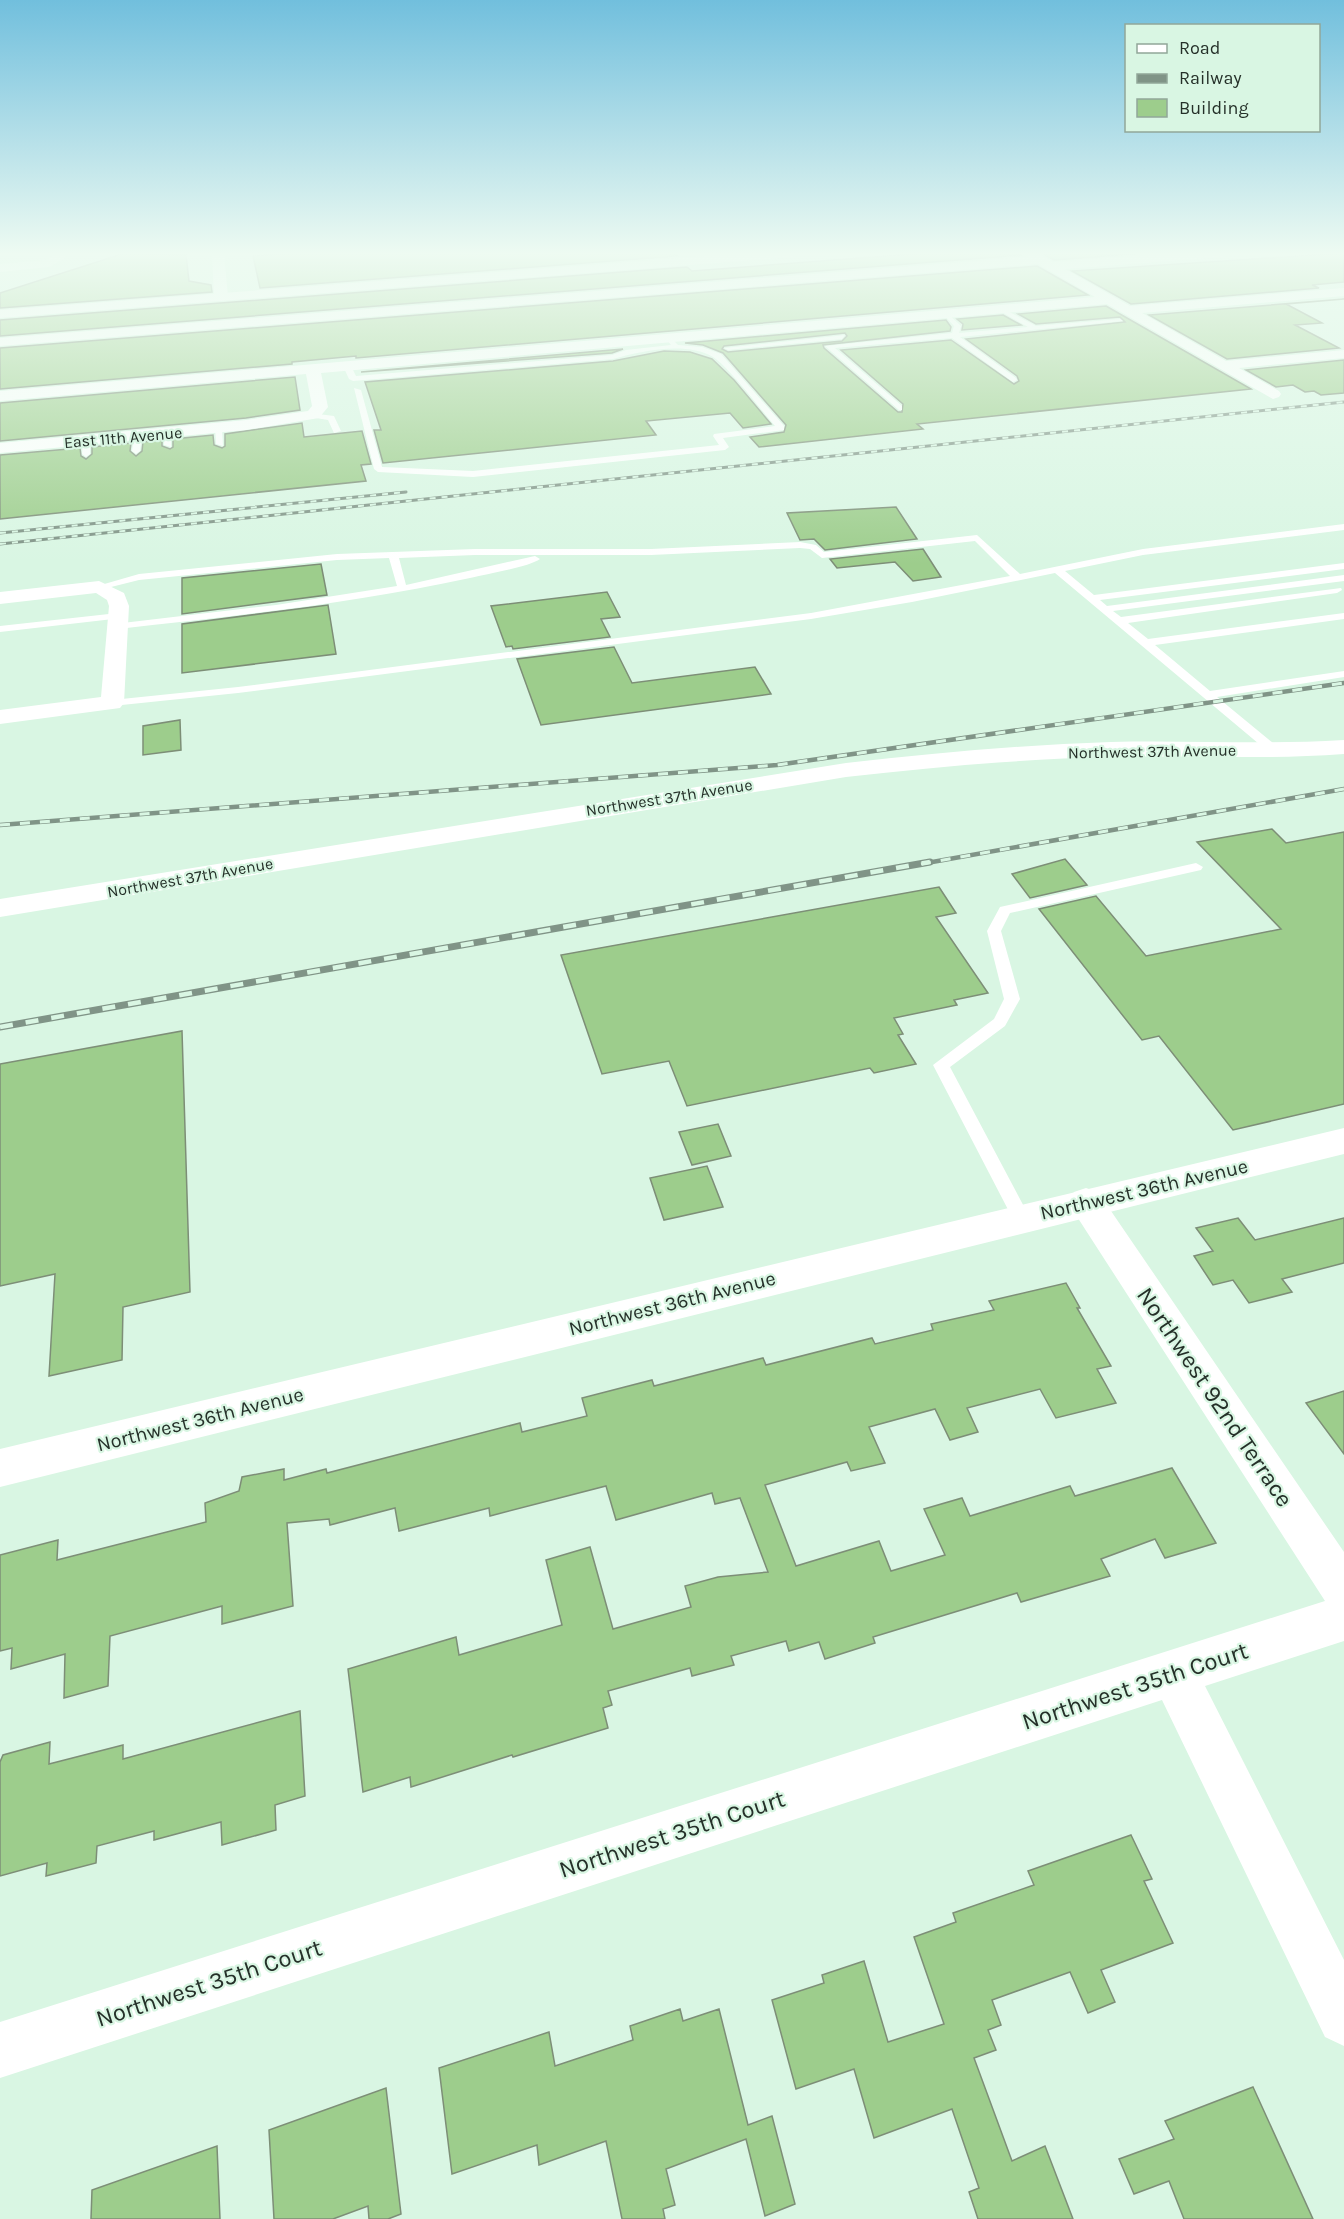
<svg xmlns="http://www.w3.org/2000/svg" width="1344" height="2219" font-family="Karla,sans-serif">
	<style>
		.building { fill: #9dcd8c; stroke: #7d8e77; stroke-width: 1.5; fill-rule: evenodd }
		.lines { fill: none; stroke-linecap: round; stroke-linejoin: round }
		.lane { fill: #fff; fill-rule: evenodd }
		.street { fill: #fff; fill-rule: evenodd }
		.secondary { fill: #fff; fill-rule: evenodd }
		.rail-far2-casing { stroke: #809487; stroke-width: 3 }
		.rail-far1-casing { stroke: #809487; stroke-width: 4.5 }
		.rail-casing { stroke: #809487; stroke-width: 7 }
		.rail-far2 { stroke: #d9f6e3; stroke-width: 2; stroke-dasharray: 6; stroke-linecap: butt }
		.rail-far1 { stroke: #d9f6e3; stroke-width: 3; stroke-dasharray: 10; stroke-linecap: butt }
		.rail { stroke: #d9f6e3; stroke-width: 4.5; stroke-dasharray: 13; stroke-linecap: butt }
		.labels { text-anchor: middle; stroke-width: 4.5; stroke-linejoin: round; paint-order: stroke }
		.far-street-label { font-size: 16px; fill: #253029; stroke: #d9f6e3 }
		.street-label { font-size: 20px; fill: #253029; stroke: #d9f6e3 }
		.near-street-label { font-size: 24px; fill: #253029; stroke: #d9f6e3 }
	</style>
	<rect width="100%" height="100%" fill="#d9f6e3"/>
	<g class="building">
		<polygon points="125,253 186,255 189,281 211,285 212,292 0,308 0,293"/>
		<polygon points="291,253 674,253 677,256 260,288 253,256"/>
		<polygon points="925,253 1020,253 1021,255 0,336 0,320 687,267 692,271"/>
		<polygon points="1042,253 1145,253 1054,260"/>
		<polygon points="1344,253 1344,282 1312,285 1319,288 1131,304 1072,271"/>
		<polygon points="1037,266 1088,295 356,358 356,356 292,362 292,364 0,389 0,348"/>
		<polygon points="1344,299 1286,304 1322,323 1295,325 1339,348 1227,359 1149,315"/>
		<path d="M1106,306L1251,389L917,424L923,429L759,447L750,437L784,432L786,425L723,353L703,345L685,343L946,320L951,327L950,331L823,345L824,348L898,412H902L903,404L841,350L951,340L1014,384L1019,381L1017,376L966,339L1125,322L1120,317L1036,324L1018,314ZM845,333L847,336L842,341L728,352L722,349L724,346Z"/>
		<polygon points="1003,315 1021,325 962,330 963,324 957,319"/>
		<polygon points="623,349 612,353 361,372"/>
		<polygon points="664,351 690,352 712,359 734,380 771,424 743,428 730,413 646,421 656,435 383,463 374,430 381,430 365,382 613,361"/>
		<polygon points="1344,360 1344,393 1321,395 1314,391 1305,392 1293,385 1276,387 1246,370"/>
		<polygon points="295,377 300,410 246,418 0,441 0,403"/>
		<polygon points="302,423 304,437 362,431 371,464 361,465 366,481 0,519 0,455 80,448 81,456 86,459 92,454 92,447 131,443 130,451 136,456 142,451 143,442 162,440 162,446 170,449 173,447 173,439 213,435 214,445 222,448 225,446 225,434"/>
		<polygon points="896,507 917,539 825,550 814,539 800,540 787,513"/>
		<polygon points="923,549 941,577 913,581 895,562 837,568 830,559"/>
		<polygon points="321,564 327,595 182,614 182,578"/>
		<polygon points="607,592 620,617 601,619 610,637 513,649 512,646 506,647 491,606"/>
		<polygon points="328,605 336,654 182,673 182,624"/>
		<polygon points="614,647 632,683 755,667 771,694 541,725 517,659"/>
		<polygon points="180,720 181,750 143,755 143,726"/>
		<polygon points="1272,829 1286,843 1344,832 1344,1104 1233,1130 1159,1036 1142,1040 1039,909 1096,896 1146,956 1281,929 1197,842"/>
		<polygon points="1065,859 1087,885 1030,898 1012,874"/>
		<polygon points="939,887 956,913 936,917 988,993 954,1000 957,1005 894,1018 903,1034 898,1035 916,1064 874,1073 870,1068 687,1106 669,1061 602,1074 561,955"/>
		<polygon points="182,1031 190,1292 123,1307 122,1360 49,1376 55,1274 0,1286 0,1064"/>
		<polygon points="718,1124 731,1156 692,1165 679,1132"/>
		<polygon points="707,1166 723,1207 664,1220 650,1178"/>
		<polygon points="1238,1218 1255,1240 1344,1218 1344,1263 1282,1279 1292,1292 1249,1303 1233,1280 1213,1285 1194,1256 1213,1251 1196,1228"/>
		<polygon points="1066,1283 1080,1308 1077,1308 1111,1366 1097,1369 1116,1403 1056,1418 1040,1389 967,1408 978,1432 950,1440 935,1409 869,1427 885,1463 851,1471 847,1462 765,1485 796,1566 879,1541 891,1571 945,1555 924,1509 962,1498 970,1516 1070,1486 1075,1496 1172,1468 1216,1543 1165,1558 1155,1539 1101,1559 1110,1576 1021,1602 1017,1593 873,1637 875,1643 825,1659 819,1642 789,1651 786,1641 731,1656 734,1665 692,1676 690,1668 608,1691 612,1705 603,1708 608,1728 513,1757 512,1755 411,1787 410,1777 363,1792 348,1669 456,1637 459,1655 562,1625 546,1560 590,1547 613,1629 691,1607 685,1586 718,1577 768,1572 740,1498 715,1504 712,1493 616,1520 606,1486 490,1516 489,1508 399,1531 395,1508 330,1525 329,1519 287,1523 293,1606 222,1624 222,1606 110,1636 108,1686 64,1698 65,1654 11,1669 12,1648 0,1651 0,1555 58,1540 57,1560 206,1522 205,1503 239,1491 242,1477 284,1469 284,1480 326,1469 327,1473 520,1423 522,1432 587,1416 582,1398 652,1380 654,1386 763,1358 766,1365 872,1338 875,1344 933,1330 931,1324 994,1310 989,1301"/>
		<polygon points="1344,1391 1344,1454 1306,1403"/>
		<polygon points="300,1711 305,1796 275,1805 276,1830 222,1845 221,1822 154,1840 154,1831 97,1846 96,1863 46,1876 47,1863 0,1876 0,1762 3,1755 50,1742 49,1764 123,1745 123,1759"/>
		<polygon points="1131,1835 1152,1879 1144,1881 1173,1943 1101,1970 1115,2002 1088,2013 1070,1972 992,2000 1001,2025 988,2030 996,2050 974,2058 1012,2161 1045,2146 1073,2219 978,2219 969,2192 979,2188 952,2109 874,2138 854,2069 796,2089 772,2000 824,1983 822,1975 864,1961 888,2042 944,2024 914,1937 956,1922 953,1913 1034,1885 1028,1871"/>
		<polygon points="680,2009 683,2021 719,2009 748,2125 772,2116 795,2204 765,2216 746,2139 666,2169 675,2205 663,2209 665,2219 622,2219 606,2141 539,2165 537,2145 452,2174 439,2068 549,2032 555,2066 633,2040 630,2026"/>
		<polygon points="1253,2087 1313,2219 1184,2219 1169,2181 1134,2194 1119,2159 1174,2139 1165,2121"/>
		<polygon points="386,2088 401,2214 388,2219 369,2219 368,2206 333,2219 274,2219 269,2130"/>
		<polygon points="217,2146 220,2219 91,2219 92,2190"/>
	</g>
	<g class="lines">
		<g class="lane">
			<polygon points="1000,307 1036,326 1120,319 1123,321 960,337 1016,378 1017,380 1013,382 952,338 835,348 902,406 902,410 899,410 825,346 952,333 954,326 943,314 946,312 961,326 959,333 1028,327 998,310"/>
			<polygon points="845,335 842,339 728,350 724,348"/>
			<path d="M670,337L678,345L702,347L721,354L784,426V430L723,438L729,447L725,450L473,477L378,472L374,469L354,388L361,390L382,467L473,471L719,445L713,436L714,434L775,426C762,411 727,365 713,357C686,341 641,351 613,359L353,381L349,379L343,366L350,364L356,376L612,355L626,350L671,345L666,339Z"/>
			<polygon points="310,413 334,416 341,431 334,433 328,420 310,417"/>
			<polygon points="215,426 222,428 223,446 216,444"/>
			<polygon points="164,430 171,432 171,447 164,445"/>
			<polygon points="138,433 142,435 140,451 136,454 132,451 134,435"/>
			<polygon points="83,438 90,440 90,454 86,457 82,454"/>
			<path d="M1344,524V530L1143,555L1065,571L1094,595L1344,563V569L1100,600L1107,606L1344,575V581L1113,611L1121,617L1341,588L1342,590L1337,593L1128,623L1148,639L1344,613V619L1155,645L1210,691L1344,671V677L1217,697L1279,748V754H1271L1055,573L912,602L811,619L238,693L112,706L106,703L112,700L238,687L811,613L1010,576L975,541L822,558L810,549L800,548L651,555H475L399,558L406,585L535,556L540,559C529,567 486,574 470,578C354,603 236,616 118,629L113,626L114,624L276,605L397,586L389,558L337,560L139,580L99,590L94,587L139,574L337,554L475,549H651L800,542L816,545L824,552L977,535L1020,574L1143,549Z"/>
			<polygon points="118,613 122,614 122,618 0,632 0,626"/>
			<polygon points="1196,863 1203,867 1201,870 1010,913 1001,931 1020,999 1005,1026 950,1067 1030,1218 1027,1223 1021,1225 1015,1223 933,1065 994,1019 1004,999 987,931 1000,907"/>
		</g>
		<g class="street">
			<polygon points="53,253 65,253 65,258 49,267 0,272 0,264 46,260 53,256"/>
			<polygon points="212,253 224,253 228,297 221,301 214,297"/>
			<polygon points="1022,253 1037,253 1053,262 1175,253 1228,253 1222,257 1065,269 1130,306 1344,288 1344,296 1142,313 1226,361 1344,350 1344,358 1239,368 1279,391 1281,394 1279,397 1273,399 1107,304 321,373 328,407 319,418 246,430 0,453 0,443 246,420 308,411 312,406 306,374 0,401 0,391 1095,297 1038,264 0,346 0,338 1027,257"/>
			<polygon points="99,581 124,593 129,606 124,703 120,708 0,724 0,710 101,697 109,606 107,600 96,593 0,604 0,592"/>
			<path d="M1344,740V754C1266,760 1188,755 1111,757C1022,759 934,767 846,777L0,917V899L846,763C934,753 1022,745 1111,742C1188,740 1266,745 1344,740Z"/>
			<polygon points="1086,1188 1098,1192 1344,1552 1344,1641 1205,1686 1344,1960 1344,2046 1325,2037 1162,1700 0,2078 0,2022 1325,1601 1074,1212 1068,1202 1074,1192"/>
		</g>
		<g class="secondary">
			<polygon points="746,253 799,253 793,257 0,318 0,310"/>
			<polygon points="1344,1128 1344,1154 0,1487 0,1449"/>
		</g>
		<defs>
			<g id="rail-far2">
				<polyline points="0,533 406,492"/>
				<polyline points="0,544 1344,402"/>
			</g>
			<g id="rail-far1">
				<polyline points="0,825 777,765 1344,683"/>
				<polyline points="921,864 1344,789"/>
			</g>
			<polyline id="rail" points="0,1027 930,862"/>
		</defs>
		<use href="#rail-far2" class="rail-far2-casing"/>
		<use href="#rail-far1" class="rail-far1-casing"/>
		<use href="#rail" class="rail-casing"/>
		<use href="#rail-far2" class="rail-far2"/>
		<use href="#rail-far1" class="rail-far1"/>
		<use href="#rail" class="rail"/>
	</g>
	<linearGradient id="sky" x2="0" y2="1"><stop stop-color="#71bfdd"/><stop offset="0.45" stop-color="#eefbf2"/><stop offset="1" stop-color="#eefbf2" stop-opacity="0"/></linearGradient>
	<rect width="1344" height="564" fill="url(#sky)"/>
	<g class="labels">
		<g class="far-street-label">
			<text transform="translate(123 437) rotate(-5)" y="6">East 11th Avenue</text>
			<text transform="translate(1152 751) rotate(-1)" y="6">Northwest 37th Avenue</text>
			<text transform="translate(669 797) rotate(-9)" y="6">Northwest 37th Avenue</text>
			<text transform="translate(190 877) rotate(-10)" y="6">Northwest 37th Avenue</text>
		</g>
		<g class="street-label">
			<text transform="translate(1144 1189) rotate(-13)" y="7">Northwest 36th Avenue</text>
			<text transform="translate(672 1303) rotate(-14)" y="7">Northwest 36th Avenue</text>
			<text transform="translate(200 1419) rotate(-14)" y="7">Northwest 36th Avenue</text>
		</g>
		<g class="near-street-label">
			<text transform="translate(1215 1397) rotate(56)" y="8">Northwest 92nd Terrace</text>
			<text transform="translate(1135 1686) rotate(-18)" y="8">Northwest 35th Court</text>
			<text transform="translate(672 1834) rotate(-18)" y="8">Northwest 35th Court</text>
			<text transform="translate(209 1983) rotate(-18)" y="8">Northwest 35th Court</text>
		</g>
	</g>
	<rect x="1125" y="24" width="195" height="108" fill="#d9f6e3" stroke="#91a799" stroke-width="1.5"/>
	<rect x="1137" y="44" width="30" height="9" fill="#ffffff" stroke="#91a799" stroke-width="1.5"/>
	<text x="1179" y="54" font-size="18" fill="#253029">Road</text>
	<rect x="1137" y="74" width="30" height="9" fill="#809487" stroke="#91a799" stroke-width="1.5"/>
	<text x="1179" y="84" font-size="18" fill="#253029">Railway</text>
	<rect x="1137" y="99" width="30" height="18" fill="#9dcd8c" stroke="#91a799" stroke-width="1.5"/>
	<text x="1179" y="114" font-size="18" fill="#253029">Building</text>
</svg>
